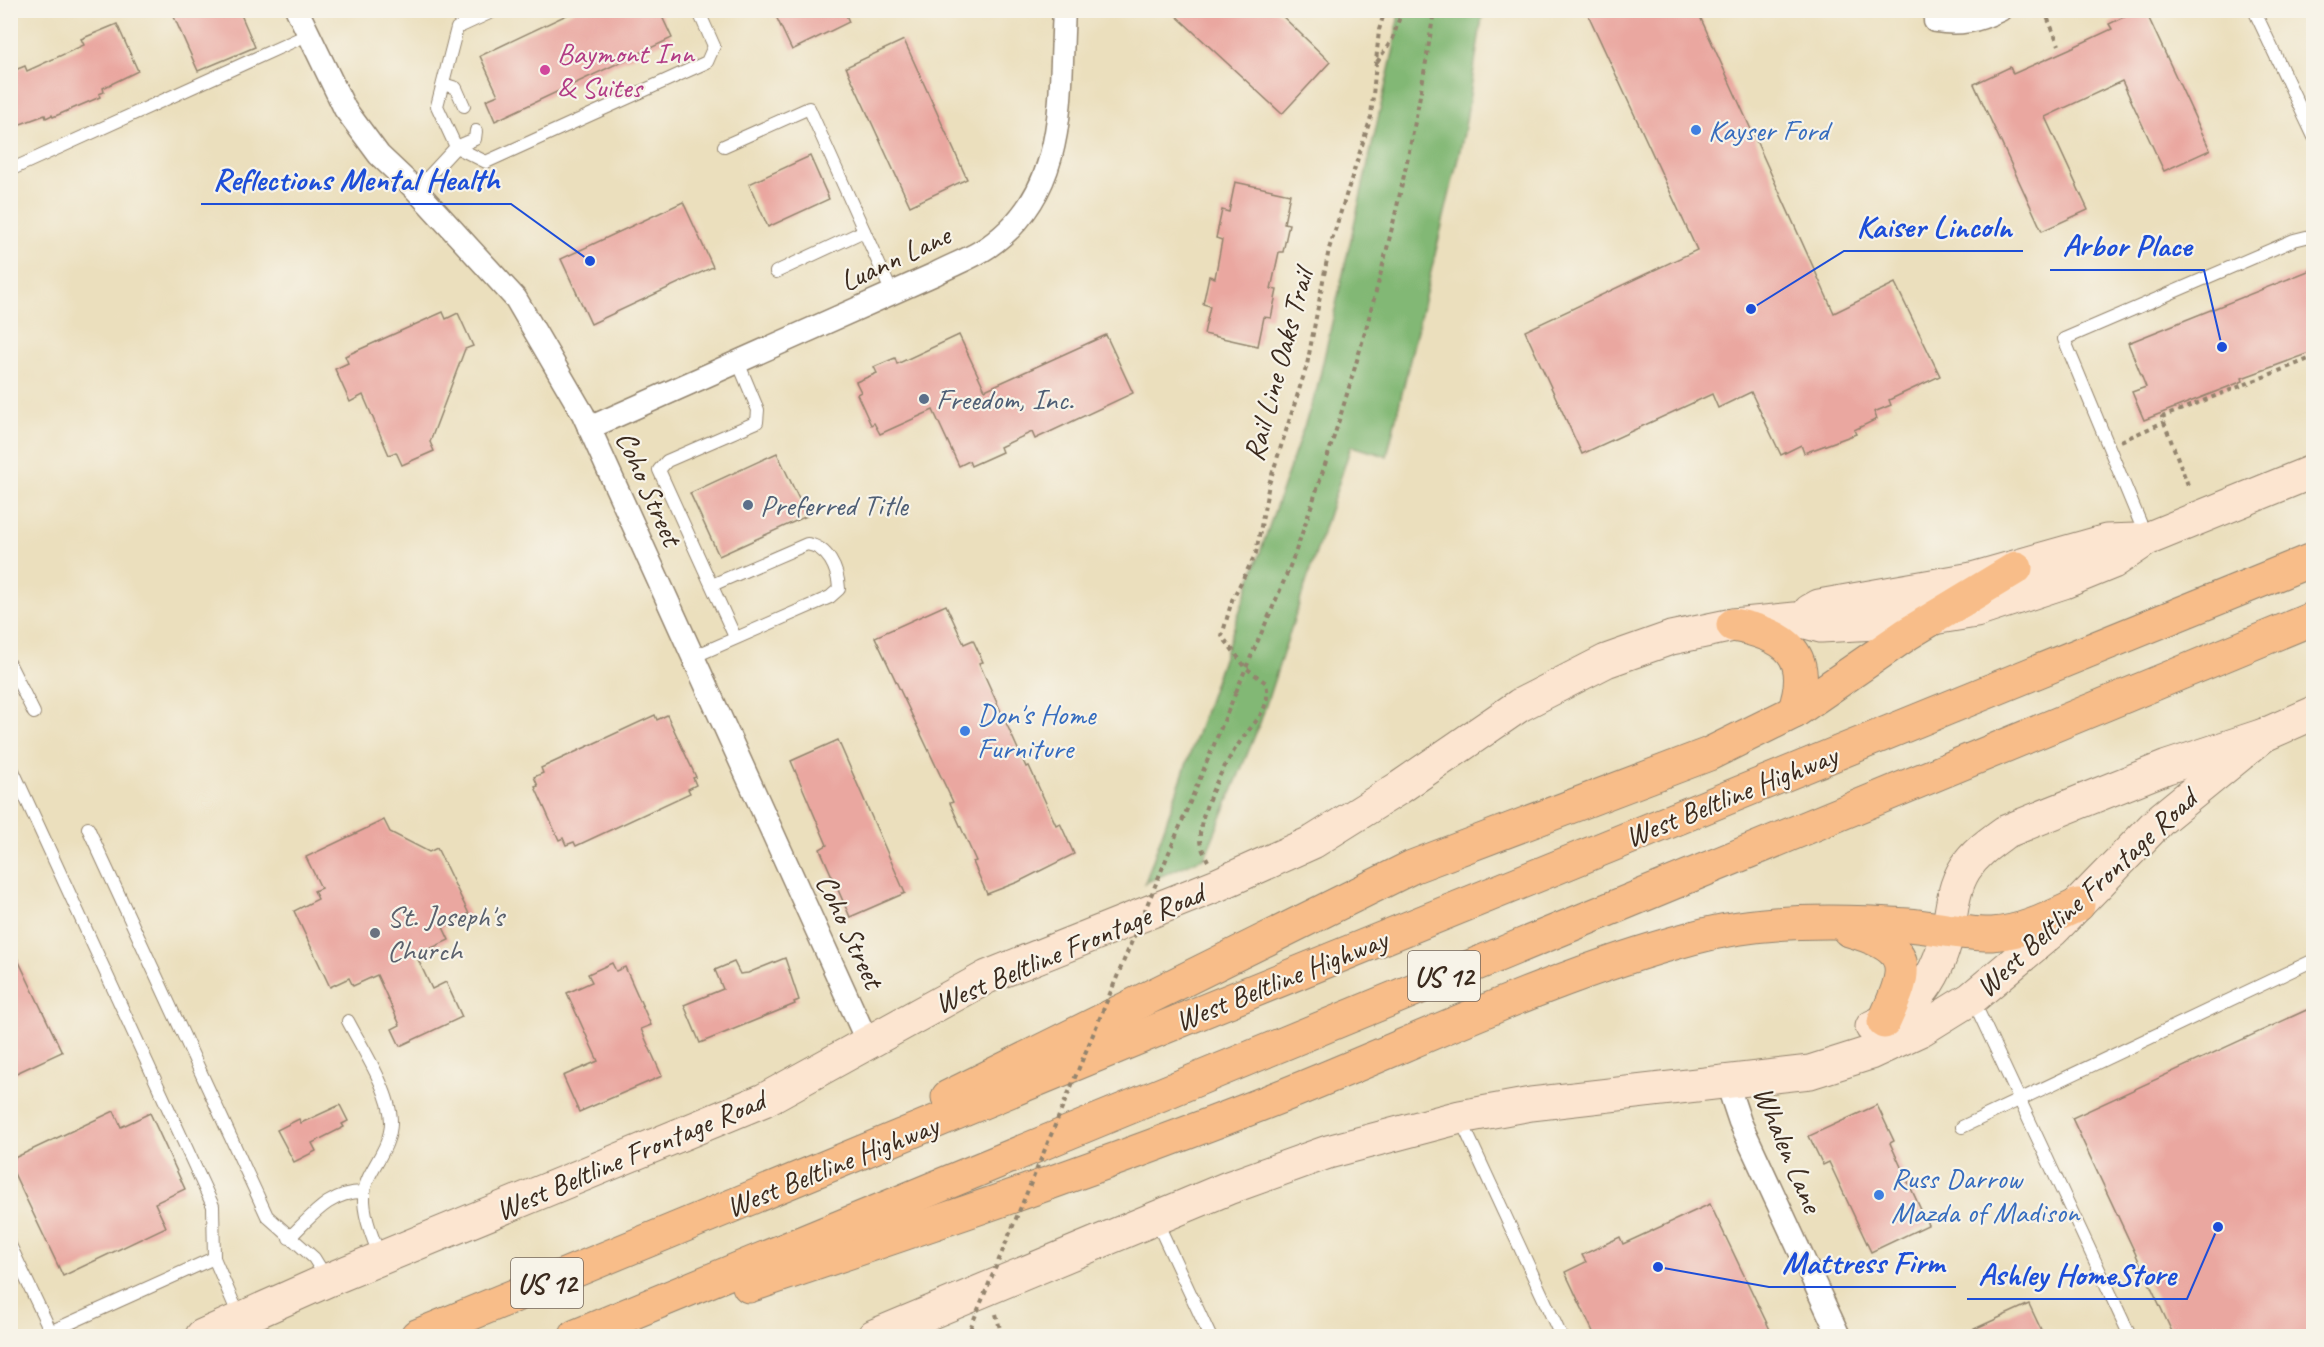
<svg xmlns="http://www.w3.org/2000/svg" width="2324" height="1347" font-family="Caveat,sans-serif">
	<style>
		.forest { fill: #82b875; stroke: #5e714a; stroke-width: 1.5 }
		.building { fill: #eaa7a0 }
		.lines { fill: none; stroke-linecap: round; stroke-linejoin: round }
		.lane-casing { stroke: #93846e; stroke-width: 14 }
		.street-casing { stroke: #93846e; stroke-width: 25 }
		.secondary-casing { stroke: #93846e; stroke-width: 35 }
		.highway-casing { stroke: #93846e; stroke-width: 35 }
		.path { stroke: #93846e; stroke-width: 4; stroke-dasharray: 4.5 4.5; stroke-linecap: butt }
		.lane { stroke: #fff; stroke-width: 12 }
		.street { stroke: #fff; stroke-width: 22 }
		.secondary { stroke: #fce5d0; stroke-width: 33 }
		.highway { stroke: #f8bd89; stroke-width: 33 }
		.path-bridge { stroke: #93846e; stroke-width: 4; stroke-dasharray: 4.5 4.5; stroke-linecap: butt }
		.hotel-dot { fill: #d1479c; stroke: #f7f3e8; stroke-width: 2 }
		.shop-dot { fill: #3f7fe0; stroke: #f7f3e8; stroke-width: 2 }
		.service-dot { fill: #5c6f8a; stroke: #f7f3e8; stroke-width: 2 }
		.worship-dot { fill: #6b7280; stroke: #f7f3e8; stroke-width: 2 }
		.labels { text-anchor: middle; stroke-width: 4.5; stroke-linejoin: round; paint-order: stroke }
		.shield { fill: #f7f3e8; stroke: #73665b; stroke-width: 1.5 }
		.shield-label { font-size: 28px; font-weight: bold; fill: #3b2a1e }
		.hotel-label { font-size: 30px; fill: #b23c85; stroke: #f7f3e8; text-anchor: start }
		.shop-label { font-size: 30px; fill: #366cbe; stroke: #f7f3e8; text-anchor: start }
		.street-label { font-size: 30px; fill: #3b2a1e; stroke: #f7f3e8 }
		.service-label { font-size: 30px; fill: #4e5e75; stroke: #f7f3e8; text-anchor: start }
		.worship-label { font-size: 30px; fill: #5b616d; stroke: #f7f3e8; text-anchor: start }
		.leader { fill: none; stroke: #1d4ed8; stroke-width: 2 }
		.callout-dot { fill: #1d4ed8; stroke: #f7f3e8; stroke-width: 2 }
		.callout-label { font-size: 32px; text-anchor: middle; font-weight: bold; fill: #1d4ed8; stroke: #f7f3e8; stroke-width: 4.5; stroke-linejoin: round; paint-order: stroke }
	</style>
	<rect width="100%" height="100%" fill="#f7f3e8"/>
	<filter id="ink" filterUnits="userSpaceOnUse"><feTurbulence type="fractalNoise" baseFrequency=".0167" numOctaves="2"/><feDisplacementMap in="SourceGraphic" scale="12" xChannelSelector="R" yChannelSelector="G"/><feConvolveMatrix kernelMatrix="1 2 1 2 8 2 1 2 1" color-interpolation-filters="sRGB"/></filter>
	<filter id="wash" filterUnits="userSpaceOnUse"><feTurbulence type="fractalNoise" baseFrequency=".008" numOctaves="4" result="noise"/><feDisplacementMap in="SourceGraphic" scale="24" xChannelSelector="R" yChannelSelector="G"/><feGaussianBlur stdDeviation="1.35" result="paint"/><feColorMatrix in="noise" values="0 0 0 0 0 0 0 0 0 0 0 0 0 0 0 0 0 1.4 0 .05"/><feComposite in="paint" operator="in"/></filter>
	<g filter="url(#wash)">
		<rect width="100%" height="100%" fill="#ebdfbd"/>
		<polygon class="forest" points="1399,11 1483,11 1464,133 1387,456 1351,446 1260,723 1205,857 1145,883 1317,389 1394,48"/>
		<g id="blocks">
			<g class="building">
				<polygon points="171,10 239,10 255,47 198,71"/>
				<polygon points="577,10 659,10 672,38 495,121 486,100 498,95 480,56"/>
				<polygon points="773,10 844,10 849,22 792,50"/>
				<polygon points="1170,10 1276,10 1330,62 1282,114"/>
				<polygon points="1586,10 1697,10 1834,313 1895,283 1940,376 1889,400 1891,405 1874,412 1877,419 1854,430 1856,434 1804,453 1801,445 1781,455 1751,392 1718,408 1712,394 1582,454 1525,331 1697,250"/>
				<polygon points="2138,10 2145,10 2210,150 2164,171 2122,81 2045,117 2088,210 2042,231 1974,84 2010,67 2013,74 2069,49 2112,29 2109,24"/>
				<polygon points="117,24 138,71 103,88 104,92 99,94 100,97 53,117 52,115 46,118 45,115 10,128 10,72 25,66 27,71 84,45 81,39"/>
				<polygon points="904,40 967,179 910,206 846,67"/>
				<polygon points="810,156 829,199 768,227 749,184"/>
				<polygon points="1235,182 1290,194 1284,223 1289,224 1283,252 1279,252 1271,289 1277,290 1271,318 1264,317 1258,346 1204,334 1210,306 1203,304 1209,276 1215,278 1222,240 1216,238 1222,210 1229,212"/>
				<polygon points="683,202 713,267 591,324 561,259"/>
				<polygon points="2313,269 2313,352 2242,378 2243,381 2144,420 2132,392 2146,387 2128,343"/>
				<polygon points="443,312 446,319 458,313 473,346 465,349 430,442 434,451 402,465 396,452 389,455 363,395 350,402 335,369 348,363 345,356"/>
				<polygon points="959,335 985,390 1106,335 1133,393 1035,439 1032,432 1000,447 1002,452 971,466 969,461 959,466 933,410 880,434 874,423 871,425 857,394 861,392 856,382 877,373 874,367 895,358 897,364"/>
				<polygon points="777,453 807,516 719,556 690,493"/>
				<polygon points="946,605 964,644 973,640 983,662 979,663 1026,767 1029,766 1056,825 1060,823 1074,854 1018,882 987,894 973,862 976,861 950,803 953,802 875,637"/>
				<polygon points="655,715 657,720 667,715 696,777 693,778 696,785 688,789 690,793 576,846 574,842 566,845 563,838 559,840 535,787 538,786 534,777 543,773 541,768"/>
				<polygon points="838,740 905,893 850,917 820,849 827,845 791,761"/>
				<polygon points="384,820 390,832 429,852 437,848 469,914 443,927 449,940 416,955 432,989 446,982 462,1017 400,1046 392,1029 400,1025 377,975 353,986 349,978 330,987 294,911 318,899 314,891 321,888 306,857"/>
				<polygon points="10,943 62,1052 10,1076"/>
				<polygon points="785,958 799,1000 794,1002 795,1004 700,1043 684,1005 723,989 715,970 734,962 740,974 748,973"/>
				<polygon points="612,963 616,971 625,967 651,1025 641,1029 662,1076 579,1112 563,1076 598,1061 567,993 592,982 588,974"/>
				<polygon points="2313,1007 2313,1336 2174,1336 2072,1118"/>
				<polygon points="340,1105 348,1121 342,1124 344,1127 312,1143 316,1151 294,1162 277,1130 299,1119 301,1123"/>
				<polygon points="1877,1105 1894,1141 1890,1143 1928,1225 1871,1252 1829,1162 1823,1165 1809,1136"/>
				<polygon points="114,1111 121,1127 150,1113 185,1189 155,1203 166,1227 63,1276 10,1165 10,1160"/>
				<polygon points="1710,1204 1773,1336 1595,1336 1565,1272 1586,1262 1582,1255 1620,1237 1623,1244"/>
				<polygon points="2029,1304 2044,1336 1959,1336"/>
			</g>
		</g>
	</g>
	<g filter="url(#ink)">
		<use href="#blocks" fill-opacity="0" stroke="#93846e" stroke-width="1.5"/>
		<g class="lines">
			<defs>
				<g id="lane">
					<polyline points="496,10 457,28 437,106 456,147 486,162 707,62 714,46 698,10"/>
					<polyline points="2254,10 2314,137"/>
					<polyline points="443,84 456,88 464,106"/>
					<polyline points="724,146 809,108 892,293"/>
					<polyline points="10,170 307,35"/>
					<polyline points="416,190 456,147 475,139 476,131"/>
					<polyline points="776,272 864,231"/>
					<polyline points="2147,539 2064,339 2294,240 2314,235"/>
					<polyline points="735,637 659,470 667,461 757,422 758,410 738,362"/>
					<path d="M693,657L830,597L839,589C838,569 828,547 807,544L712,585"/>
					<polyline points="10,665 34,713"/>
					<polyline points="10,764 213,1206 214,1258 240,1318"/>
					<polyline points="88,828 267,1216 314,1258 327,1279"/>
					<polyline points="1973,1000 2130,1336"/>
					<path d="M348,1021C362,1048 391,1092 391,1122C391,1151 364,1173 364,1195C363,1216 373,1238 380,1257"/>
					<polyline points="1460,1118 1561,1336"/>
					<polyline points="1962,1127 2314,960"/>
					<polyline points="1156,1220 1210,1336"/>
					<path d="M289,1238C313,1215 329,1192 363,1192"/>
					<polyline points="10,1245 51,1332"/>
					<polyline points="41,1336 214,1258"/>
				</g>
				<g id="street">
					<polyline points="297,10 345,109 379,155 416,190 516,299 583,414 867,1041"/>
					<path d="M1935,21C1961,25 1977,21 2000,10"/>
					<path d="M589,428L935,274C952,265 972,258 988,247C1069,191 1059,98 1064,10"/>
					<polyline points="1727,1083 1740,1122 1839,1336"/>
				</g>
				<g id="secondary">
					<polyline points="1810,611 1819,606 1972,579 2106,541 2136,540"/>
					<path d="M1872,1027C1918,1007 1939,976 1949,926C1952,907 1954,886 1965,869C1975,853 1990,843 2005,832L2167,767L2264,735L2314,713"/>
					<polyline points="202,1336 328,1280 764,1100 987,977 1217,885 1313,842 1399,788 1520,705 1606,661 1671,638 1733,625 1795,619 1821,626 1876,623 1933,618 1976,611 2064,582 2113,562 2147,539 2314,471"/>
					<polyline points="874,1336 1228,1188 1328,1152 1460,1117 1531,1104 1810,1072 1870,1053 1922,1029 1972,998 2053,930 2161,819 2264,735"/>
				</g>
				<g id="highway">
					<path d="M1733,625C1787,635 1814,654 1794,712"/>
					<path d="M1849,930C1914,949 1909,967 1884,1022"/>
					<polyline points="948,1097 1412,867 1709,754 1794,712 1907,634 2016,568"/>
					<path d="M749,1286C924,1227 1100,1168 1272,1100C1411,1045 1547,977 1692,938C1760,919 1838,920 1908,925C1933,927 1969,935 1992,934C2023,932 2050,918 2078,905"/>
					<polyline points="417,1336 1133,1040 2314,559"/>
					<polyline points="576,1336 2314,618"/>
				</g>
			</defs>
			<use href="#lane" class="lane-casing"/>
			<use href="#street" class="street-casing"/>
			<use href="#secondary" class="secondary-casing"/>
			<use href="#highway" class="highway-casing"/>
			<g class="path">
				<polyline points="2044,10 2059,45"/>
				<polyline points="1377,62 1393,38 1402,10"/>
				<polyline points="2121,441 2164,422"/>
				<polyline points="2188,485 2162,417 2314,357"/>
				<path d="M1236,692C1256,642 1281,593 1299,542C1359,369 1408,191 1434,10"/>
				<path d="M1208,861C1205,855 1200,846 1200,840C1198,813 1224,764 1240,742C1254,721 1272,710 1266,683L1246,668L1222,636L1232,600L1256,553L1269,484L1307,365L1329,249L1371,117L1379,30L1385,10"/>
				<polyline points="996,1314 1002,1336"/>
			</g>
			<use href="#lane" class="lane"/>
			<use href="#street" class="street"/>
			<use href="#secondary" class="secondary"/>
			<use href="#highway" class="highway"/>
			<polyline class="path-bridge" points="967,1336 1236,692"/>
		</g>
	</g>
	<circle class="hotel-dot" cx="545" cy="70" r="6"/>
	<g class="shop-dot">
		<circle cx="1696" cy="130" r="6"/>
		<circle cx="965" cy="731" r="6"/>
		<circle cx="1879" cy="1195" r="6"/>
	</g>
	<g class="service-dot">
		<circle cx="924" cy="399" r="6"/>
		<circle cx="748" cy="505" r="6"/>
	</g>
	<circle class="worship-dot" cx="375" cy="933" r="6"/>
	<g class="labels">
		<g class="shield">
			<rect x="1408" y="951" width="72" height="50" rx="4.5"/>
			<rect x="511" y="1258" width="72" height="50" rx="4.5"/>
		</g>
		<g class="shield-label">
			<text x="1444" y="986">US 12</text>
			<text x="547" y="1293">US 12</text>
		</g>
		<g class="hotel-label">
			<text x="557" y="63">Baymont Inn<tspan x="557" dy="34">&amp; Suites</tspan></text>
		</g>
		<g class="shop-label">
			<text x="1708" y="140">Kayser Ford</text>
			<text x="977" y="724">Don's Home<tspan x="977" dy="34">Furniture</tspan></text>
			<text x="1891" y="1188">Russ Darrow<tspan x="1891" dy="34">Mazda of Madison</tspan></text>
		</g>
		<g class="street-label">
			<text transform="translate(895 258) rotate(-25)" y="10">Luann Lane</text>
			<text transform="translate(1278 365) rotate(-75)" y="10">Rail Line Oaks Trail</text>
			<text transform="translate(649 488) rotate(66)" y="10">Coho Street</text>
			<text transform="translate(1731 796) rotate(-22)" y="10">West Beltline Highway</text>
			<text transform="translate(2086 893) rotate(-43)" y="10">West Beltline Frontage Road</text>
			<text transform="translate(850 931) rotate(65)" y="10">Coho Street</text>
			<text transform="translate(1069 948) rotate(-23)" y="10">West Beltline Frontage Road</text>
			<text transform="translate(1281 980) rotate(-22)" y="10">West Beltline Highway</text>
			<text transform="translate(1788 1149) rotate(67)" y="10">Whalen Lane</text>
			<text transform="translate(630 1155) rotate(-23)" y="10">West Beltline Frontage Road</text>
			<text transform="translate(832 1166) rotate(-22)" y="10">West Beltline Highway</text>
		</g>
		<g class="service-label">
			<text x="936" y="409">Freedom, Inc.</text>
			<text x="760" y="515">Preferred Title</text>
		</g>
		<g class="worship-label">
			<text x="387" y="926">St. Joseph's<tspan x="387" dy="34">Church</tspan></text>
		</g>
	</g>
	<path class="leader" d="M590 261L511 204H201M1751 309L1844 251H2023M2222 347L2204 270H2050M1658 1267L1769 1287H1956M2218 1227L2187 1299H1967"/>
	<g class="callout-dot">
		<circle cx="590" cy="261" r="6"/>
		<circle cx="1751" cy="309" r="6"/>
		<circle cx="2222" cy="347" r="6"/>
		<circle cx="1658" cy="1267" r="6"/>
		<circle cx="2218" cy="1227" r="6"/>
	</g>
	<g class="callout-label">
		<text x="356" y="190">Reflections Mental Health</text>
		<text x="1934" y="237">Kaiser Lincoln</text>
		<text x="2127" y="256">Arbor Place</text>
		<text x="1863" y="1273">Mattress Firm</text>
		<text x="2077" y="1285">Ashley HomeStore</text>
	</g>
	<rect width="2324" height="1347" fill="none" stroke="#f7f3e8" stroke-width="36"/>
</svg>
